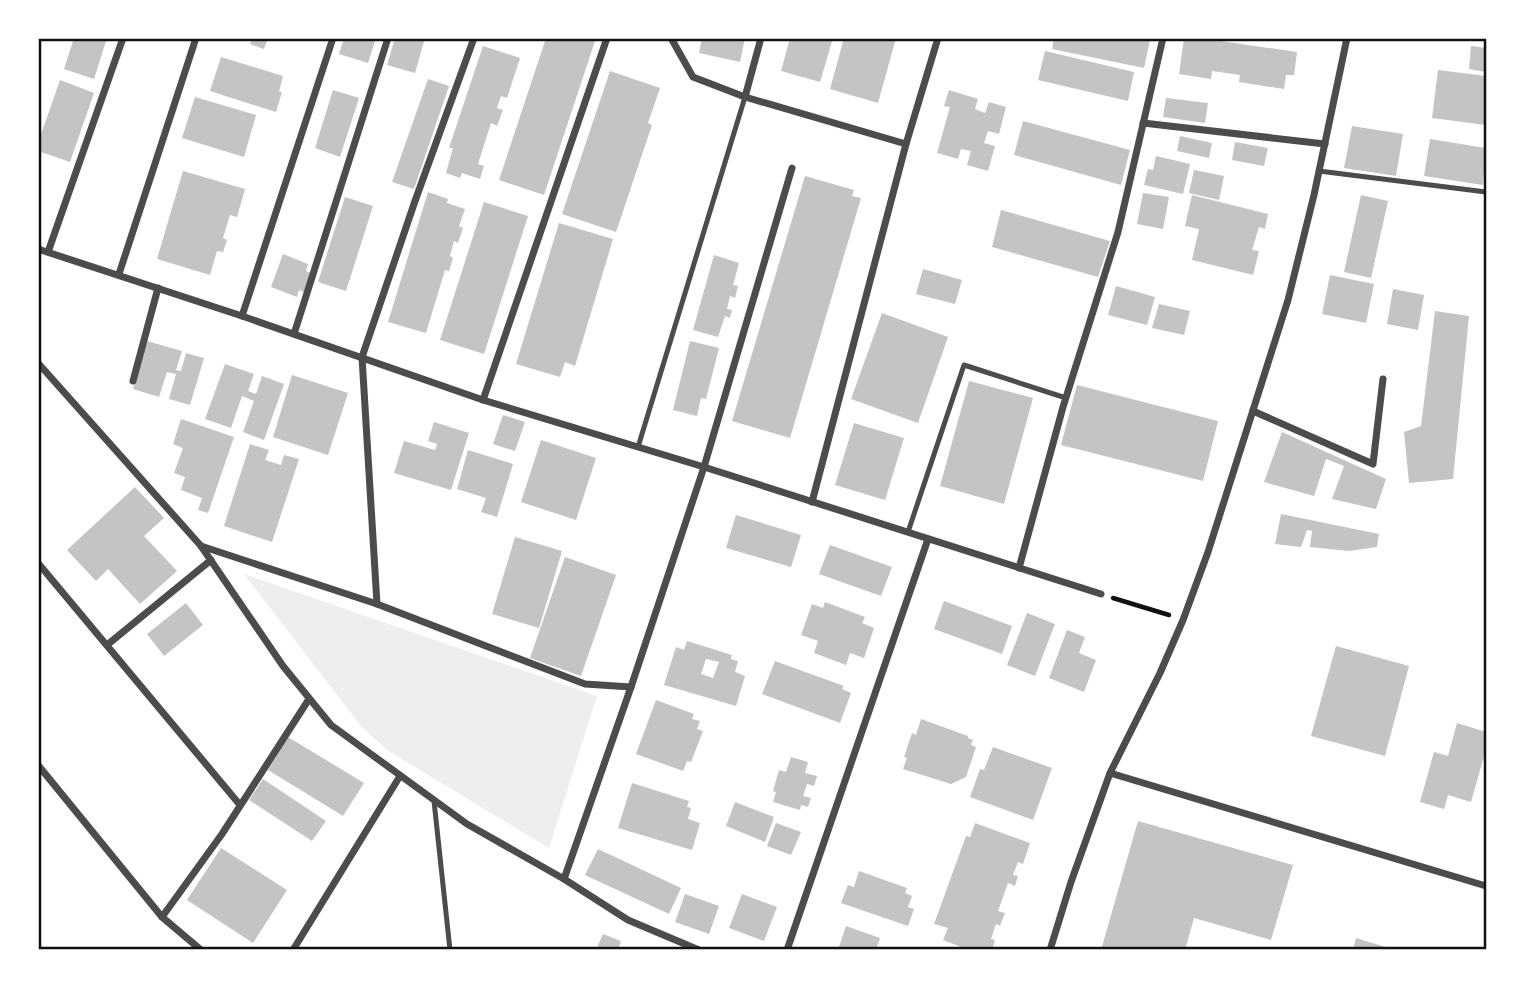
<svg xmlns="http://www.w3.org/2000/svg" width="1525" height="988" font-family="'Playfair Display',serif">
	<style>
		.green { fill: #eee }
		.building { fill: #c4c4c4; fill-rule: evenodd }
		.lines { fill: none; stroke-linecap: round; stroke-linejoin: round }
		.path { stroke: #111; stroke-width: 4.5 }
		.service { stroke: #4c4c4c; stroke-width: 5 }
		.minor { stroke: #4c4c4c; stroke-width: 7 }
		.neatline { fill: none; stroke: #111; stroke-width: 2.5 }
	</style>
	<rect width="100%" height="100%" fill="#fff"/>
	<polygon class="green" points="244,574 597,696 549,848 387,750 361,726"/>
	<g class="building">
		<polygon points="74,38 107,38 94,79 64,69"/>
		<polygon points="268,38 264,49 250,44 252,40 247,39"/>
		<polygon points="344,38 376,38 368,63 339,54"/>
		<polygon points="395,38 425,38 415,73 387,65"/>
		<polygon points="546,38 596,38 544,195 499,180"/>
		<polygon points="702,38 745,38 740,62 699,53"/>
		<polygon points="790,38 833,38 820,82 781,71"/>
		<polygon points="844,38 896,38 878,103 830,89"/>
		<polygon points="1054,38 1145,38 1150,40 1144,68 1052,49"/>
		<polygon points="1184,38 1200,38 1297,52 1294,75 1286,75 1284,89 1239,82 1240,75 1212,71 1211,79 1179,74"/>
		<polygon points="483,46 520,58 507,98 501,96 497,108 503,110 497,126 491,123 478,164 484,166 480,179 462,173 460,178 446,173 453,148 449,148"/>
		<polygon points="1471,46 1486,48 1486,72 1469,69"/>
		<polygon points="1045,51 1134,72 1128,101 1038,80"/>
		<polygon points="221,57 283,76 279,92 282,92 276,112 210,91"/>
		<polygon points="1438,70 1486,76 1485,125 1432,118"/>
		<polygon points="610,71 660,88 648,123 652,125 616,232 562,214"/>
		<polygon points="428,79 449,86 414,189 392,182"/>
		<polygon points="60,80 94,93 70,162 38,151 38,143"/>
		<polygon points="333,90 359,98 340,157 315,148"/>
		<polygon points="949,90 978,99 975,109 985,113 989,102 1006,107 999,134 988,131 984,143 995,146 988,171 967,165 971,151 961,149 958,159 937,153 950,107 944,106"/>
		<polygon points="195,97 256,115 244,157 182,138"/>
		<polygon points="1166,98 1208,103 1205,123 1163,117"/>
		<polygon points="1023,121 1130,150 1121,185 1014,155"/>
		<polygon points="1352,126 1403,134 1396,176 1344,168"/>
		<polygon points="1180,136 1212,143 1209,158 1177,151"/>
		<polygon points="1430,139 1486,148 1483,185 1424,176"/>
		<polygon points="1235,142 1268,148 1264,166 1232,160"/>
		<polygon points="1156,156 1190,164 1183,194 1144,185 1148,169 1153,170"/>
		<polygon points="1194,170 1224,176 1219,200 1189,193"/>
		<polygon points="183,171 245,189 237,217 230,215 223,238 227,240 223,252 217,251 210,275 157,259"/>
		<polygon points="805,176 854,190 852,196 861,198 790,438 732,421"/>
		<polygon points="428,192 448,199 447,203 465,209 459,226 463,228 458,243 454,241 450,256 453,258 449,271 445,270 426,333 388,322"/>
		<polygon points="1143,193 1169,197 1163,229 1137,224"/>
		<polygon points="1192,195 1268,214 1265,229 1259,227 1252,250 1259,251 1253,275 1192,260 1199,229 1185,226"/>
		<polygon points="1361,195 1388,201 1371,278 1344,272"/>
		<polygon points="345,197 373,206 346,291 318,282"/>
		<polygon points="484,202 528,216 484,354 440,340"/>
		<polygon points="1001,210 1110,241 1098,277 992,247"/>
		<polygon points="559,223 613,239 575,366 565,362 560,377 516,364"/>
		<polygon points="283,254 308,264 306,271 311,273 304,292 299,290 297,297 271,287"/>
		<polygon points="714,255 739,263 733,285 738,286 735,298 730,296 727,309 732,310 730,318 725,316 718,337 693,330"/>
		<polygon points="923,269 962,280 955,304 916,294"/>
		<polygon points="1330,275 1374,284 1366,323 1322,314"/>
		<polygon points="1116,286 1155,297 1147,325 1108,315"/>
		<polygon points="1393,289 1424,295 1418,330 1387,324"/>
		<polygon points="1159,304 1190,311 1184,335 1152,328"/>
		<polygon points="1435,311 1469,316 1453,479 1409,483 1404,432 1421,426"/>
		<polygon points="882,313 948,337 918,423 851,399"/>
		<polygon points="147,341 182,351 176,370 181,371 186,353 204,358 190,405 169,399 176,374 167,372 159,397 133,389"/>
		<polygon points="690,341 719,348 706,399 701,398 697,416 673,410"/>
		<polygon points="225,364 254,374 248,391 256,394 262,376 284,384 264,440 243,432 254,401 242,396 231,428 205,419"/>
		<polygon points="292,375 348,393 328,455 273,437"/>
		<polygon points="969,381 1033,398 1004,504 940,486"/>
		<polygon points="1077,385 1218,421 1203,481 1061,445"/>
		<polygon points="503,415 525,422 515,451 493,444"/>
		<polygon points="181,419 234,437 208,513 198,510 202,498 181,490 185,477 174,473 183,448 173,444"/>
		<polygon points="434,422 469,433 451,490 394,473 404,441 435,450 437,444 428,441"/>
		<polygon points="854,423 904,438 885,500 835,485"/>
		<polygon points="1282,432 1386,479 1376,509 1332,499 1344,466 1326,459 1314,496 1264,482"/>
		<polygon points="541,440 596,458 576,520 521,502"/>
		<polygon points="250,444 269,450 265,460 281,465 284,455 299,459 272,542 224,526"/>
		<polygon points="468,450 513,464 497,517 481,512 486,498 457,489"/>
		<polygon points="135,487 164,518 144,536 177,571 140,604 108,569 96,581 67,550"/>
		<polygon points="1281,514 1379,534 1377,547 1349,551 1310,547 1312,531 1307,530 1301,547 1275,544"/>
		<polygon points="736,515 801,535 791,567 726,548"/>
		<polygon points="515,537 562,551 539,628 492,614"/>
		<polygon points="830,545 892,567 881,596 819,574"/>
		<polygon points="565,557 616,575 581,676 530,658"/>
		<polygon points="944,601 1012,626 1002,654 934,629"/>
		<polygon points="825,602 865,617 862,623 874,628 864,658 850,653 846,665 814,653 818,641 801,635 812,604 823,608"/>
		<polygon points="186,603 203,625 164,656 147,634"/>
		<polygon points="1027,613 1055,624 1035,676 1007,665"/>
		<polygon points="1067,630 1085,637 1079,653 1096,660 1084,692 1049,678"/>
		<path d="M687,641L732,655L731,659L738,661L735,672L745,676L736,706L664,685L676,647L684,650ZM706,659L719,662L713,678L701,674Z"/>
		<polygon points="1336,646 1409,666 1385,756 1311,736"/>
		<polygon points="775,661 844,686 842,689 851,693 840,723 762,694"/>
		<polygon points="656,700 694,714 692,719 700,721 697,729 703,731 691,762 687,761 683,771 636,754"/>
		<polygon points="921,719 968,736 968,738 973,740 971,745 976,747 966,777 951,784 903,769 907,758 904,757 912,733 916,735"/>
		<polygon points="1457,723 1486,732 1486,749 1471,802 1448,795 1444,809 1420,802 1434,752 1448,756"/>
		<polygon points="288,737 364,783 343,816 268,770"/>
		<polygon points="993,747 1052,768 1033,820 970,797 980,769 984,770"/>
		<polygon points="791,757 808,762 805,773 817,776 814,786 807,784 803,796 811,798 808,807 801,805 800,810 773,802 776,792 773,791 779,770 786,772"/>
		<polygon points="263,779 326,821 312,841 249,800"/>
		<polygon points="632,783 689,801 687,807 691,808 688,819 700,823 692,850 618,828"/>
		<polygon points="735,802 774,817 765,842 726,826"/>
		<polygon points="1138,821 1293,865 1271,940 1194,918 1185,950 1101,950"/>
		<polygon points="776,823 801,832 791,855 767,846"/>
		<polygon points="975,823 1030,843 1023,864 1018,862 1013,875 1018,876 1015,886 1008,883 998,911 1005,913 1000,926 996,924 991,939 995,940 992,950 969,950 943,940 948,928 934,924 966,836 970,837"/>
		<polygon points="221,848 287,890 253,943 187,900"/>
		<polygon points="598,849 681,888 669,914 585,875"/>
		<polygon points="859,871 907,888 905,893 912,896 908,907 914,909 908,926 841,903 848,885 854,887"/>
		<polygon points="685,894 719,906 709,934 675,922"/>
		<polygon points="742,894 777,907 764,941 729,928"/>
		<polygon points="846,926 880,938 876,950 838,950"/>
		<polygon points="603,934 621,941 618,950 596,950"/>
		<polygon points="1356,938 1392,949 1392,950 1353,950"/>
	</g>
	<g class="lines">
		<polyline class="path" points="1113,598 1169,615"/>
		<g class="service">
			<polyline points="1319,171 1486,192"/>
			<polyline points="638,447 745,97"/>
			<polyline points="908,532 964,365 1066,398"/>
			<polyline points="434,801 450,950"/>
		</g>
		<g class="minor">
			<polyline points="671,38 693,77 745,97 906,144"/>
			<polyline points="745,97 761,38"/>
			<polyline points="1143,123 1325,144"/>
			<polyline points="38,249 242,316 483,400 704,467 1101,594"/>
			<polyline points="48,252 123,38"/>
			<polyline points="119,274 196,38"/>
			<polyline points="242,316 333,38"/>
			<polyline points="294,334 388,38"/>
			<polyline points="38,363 201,546 283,666 331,725 467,824 564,879 628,920 699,950"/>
			<polyline points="133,381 158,288"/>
			<polyline points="483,400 607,38"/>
			<polyline points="1253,411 1373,464 1383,379"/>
			<polyline points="812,502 906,144 938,38"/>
			<polyline points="201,546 377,604 585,684 631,687"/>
			<polyline points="38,563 240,805"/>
			<polyline points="1019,568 1063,407 1118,232 1163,38"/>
			<polyline points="377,604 362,357 415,201 474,38"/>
			<polyline points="107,645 211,560"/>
			<polyline points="38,765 162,917 201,950"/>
			<polyline points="1110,773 1486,886"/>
			<polyline points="564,879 631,687 704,467 792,168"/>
			<polyline points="162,917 222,834 309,699"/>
			<polyline points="293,950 400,776"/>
			<polyline points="787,950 928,539"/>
			<polyline points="1050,950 1071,882 1110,773 1160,673 1183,620 1208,552 1288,300 1314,195 1347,38"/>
		</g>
	</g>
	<rect width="1525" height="988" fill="none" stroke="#ffffff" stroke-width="80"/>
	<rect x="40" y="40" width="1445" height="908" class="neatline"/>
</svg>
